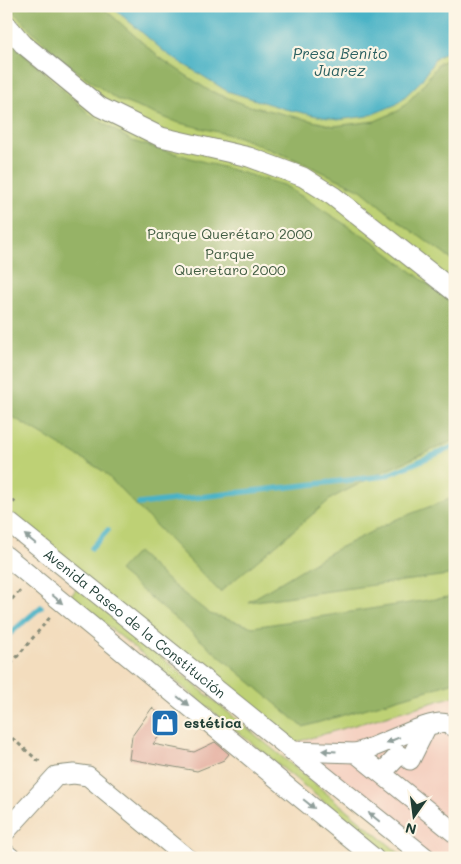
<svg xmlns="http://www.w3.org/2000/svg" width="461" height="864" font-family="Mali,sans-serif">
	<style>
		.built { fill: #f5d2c2 }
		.green { fill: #bed174; stroke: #6e8754 }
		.forest { fill: #96b366; stroke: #5a784d }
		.water { fill: #48b2c6; stroke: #34787d }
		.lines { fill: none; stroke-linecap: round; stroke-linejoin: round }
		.stream { stroke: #48b2c6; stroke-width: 5.5 }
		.building { fill: #e3aa9c }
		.minor-casing { stroke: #898d79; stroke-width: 21 }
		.path { stroke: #898d79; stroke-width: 3; stroke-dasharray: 4 4; stroke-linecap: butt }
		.minor { stroke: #fff; stroke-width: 19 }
		.oneway { fill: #8f9e9a }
		.labels { text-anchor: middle; stroke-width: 4.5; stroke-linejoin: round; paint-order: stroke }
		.park-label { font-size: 14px; fill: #3f5b41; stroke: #fcf5e5 }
		.street-label { font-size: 14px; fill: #1f3d34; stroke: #fcf5e5 }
		.poi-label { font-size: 14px; font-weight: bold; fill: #1f3d34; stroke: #fcf5e5; text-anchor: start }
		.water-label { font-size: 15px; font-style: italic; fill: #2b6060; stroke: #fcf5e5 }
	</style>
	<rect width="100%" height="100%" fill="#fcf5e5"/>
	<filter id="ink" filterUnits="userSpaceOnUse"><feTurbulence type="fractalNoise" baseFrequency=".02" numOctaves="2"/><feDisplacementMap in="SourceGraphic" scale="10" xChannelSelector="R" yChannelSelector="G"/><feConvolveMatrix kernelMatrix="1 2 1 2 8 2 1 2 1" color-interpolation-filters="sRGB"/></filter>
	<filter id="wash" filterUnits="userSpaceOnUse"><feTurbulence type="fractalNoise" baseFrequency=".0096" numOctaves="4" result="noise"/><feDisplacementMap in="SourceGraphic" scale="20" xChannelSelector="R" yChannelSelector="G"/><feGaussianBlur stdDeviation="1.12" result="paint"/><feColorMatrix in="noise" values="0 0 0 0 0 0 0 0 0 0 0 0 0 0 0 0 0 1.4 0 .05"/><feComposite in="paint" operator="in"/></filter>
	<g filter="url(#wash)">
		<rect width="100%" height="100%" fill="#f3ddbe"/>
		<polygon class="built" points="455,684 455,858 428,858 286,745"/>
		<g class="green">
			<polygon points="6,6 455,6 455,696 286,745 6,520"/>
			<polygon points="77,588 405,858 393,858 71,596"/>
		</g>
		<g class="forest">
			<polygon points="8,6 101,6 159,57 208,90 246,105 334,126 375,121 400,110 420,89 438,64 455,55 455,262 401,223 361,190 299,161 239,137 176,122 116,99 58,57"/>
			<polygon points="6,38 89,114 132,141 284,185 377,245 455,305 455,440 384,471 332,498 220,592 103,471 6,413"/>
			<polygon points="455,497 455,574 248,602 331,552 397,519"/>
			<polygon points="137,552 174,586 210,614 253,627 455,596 455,682 303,727 119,571"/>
		</g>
		<polygon class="water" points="111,6 455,6 455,46 435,59 421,81 397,104 368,116 337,120 285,109 227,91 167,54"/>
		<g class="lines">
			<g class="stream">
				<polyline points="139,504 385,476 455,446"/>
				<polyline points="92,548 108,530"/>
				<polyline points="6,637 41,607"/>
			</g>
		</g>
		<g id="blocks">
			<polygon class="building" points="152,708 170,722 153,744 194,752 215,742 229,754 224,760 197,771 129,759 132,736"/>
		</g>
	</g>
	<g filter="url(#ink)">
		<use href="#blocks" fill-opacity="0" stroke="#898d79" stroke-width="1"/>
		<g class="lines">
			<defs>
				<g id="minor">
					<polyline points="6,24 23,44 100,107 161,137 249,157 303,177 333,196 455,292"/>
					<path id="s1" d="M6,520L426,858"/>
					<polyline points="6,556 374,858"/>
					<polyline points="291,751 356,753 455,833"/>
					<path d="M356,753C381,746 418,725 440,723C446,723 450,724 455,728"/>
					<polyline points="410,760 427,726"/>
					<polyline points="382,773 399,755"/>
					<polyline points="6,831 56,776 74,774 88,776 187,858"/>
					<polyline points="6,854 11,858"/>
				</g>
			</defs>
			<use href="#minor" class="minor-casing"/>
			<g class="path">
				<polyline points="6,495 17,504"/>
				<polyline points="6,605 20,591"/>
				<polyline points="6,670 52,615"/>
				<polyline points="6,733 42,764"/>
			</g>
			<use href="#minor" class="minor"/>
		</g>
		<defs><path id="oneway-solid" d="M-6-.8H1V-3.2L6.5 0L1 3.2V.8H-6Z" transform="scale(1.25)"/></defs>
		<g class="oneway">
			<use href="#oneway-solid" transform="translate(30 539) rotate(-141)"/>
			<use href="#oneway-solid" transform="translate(57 599) rotate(40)"/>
			<use href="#oneway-solid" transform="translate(183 701) rotate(39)"/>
			<use href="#oneway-solid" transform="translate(393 740) rotate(157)"/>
			<use href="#oneway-solid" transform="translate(329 751) rotate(-176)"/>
			<use href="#oneway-solid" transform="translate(309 804) rotate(39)"/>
			<use href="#oneway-solid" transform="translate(374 817) rotate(-141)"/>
		</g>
	</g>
	<defs>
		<symbol id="shop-square" viewBox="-11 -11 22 22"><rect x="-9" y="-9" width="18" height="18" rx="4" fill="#1f6fb2" stroke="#fcf5e5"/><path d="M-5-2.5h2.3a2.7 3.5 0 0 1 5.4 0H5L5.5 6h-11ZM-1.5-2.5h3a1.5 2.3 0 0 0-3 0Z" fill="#fff"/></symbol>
	</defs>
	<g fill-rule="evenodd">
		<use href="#shop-square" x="149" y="707" width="32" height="32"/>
	</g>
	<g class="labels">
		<g class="park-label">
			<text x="230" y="239">Parque Querétaro 2000</text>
			<text x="230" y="259">Parque<tspan x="230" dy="16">Queretaro 2000</tspan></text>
		</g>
		<g class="street-label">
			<text dy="5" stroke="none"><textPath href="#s1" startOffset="165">Avenida Paseo de la Constitución</textPath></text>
		</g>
		<g class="poi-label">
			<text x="184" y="728">estética</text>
		</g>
		<g class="water-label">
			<text x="340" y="59">Presa Benito<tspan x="340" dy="17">Juarez</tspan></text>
		</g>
	</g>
	<rect width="461" height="864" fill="none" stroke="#fcf5e5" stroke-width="25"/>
	<g transform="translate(414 816) rotate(194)" stroke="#fcf5e5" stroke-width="4" paint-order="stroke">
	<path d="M0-4L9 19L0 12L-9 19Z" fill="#1f3d34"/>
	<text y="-8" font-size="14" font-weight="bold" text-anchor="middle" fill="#1f3d34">N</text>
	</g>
</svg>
